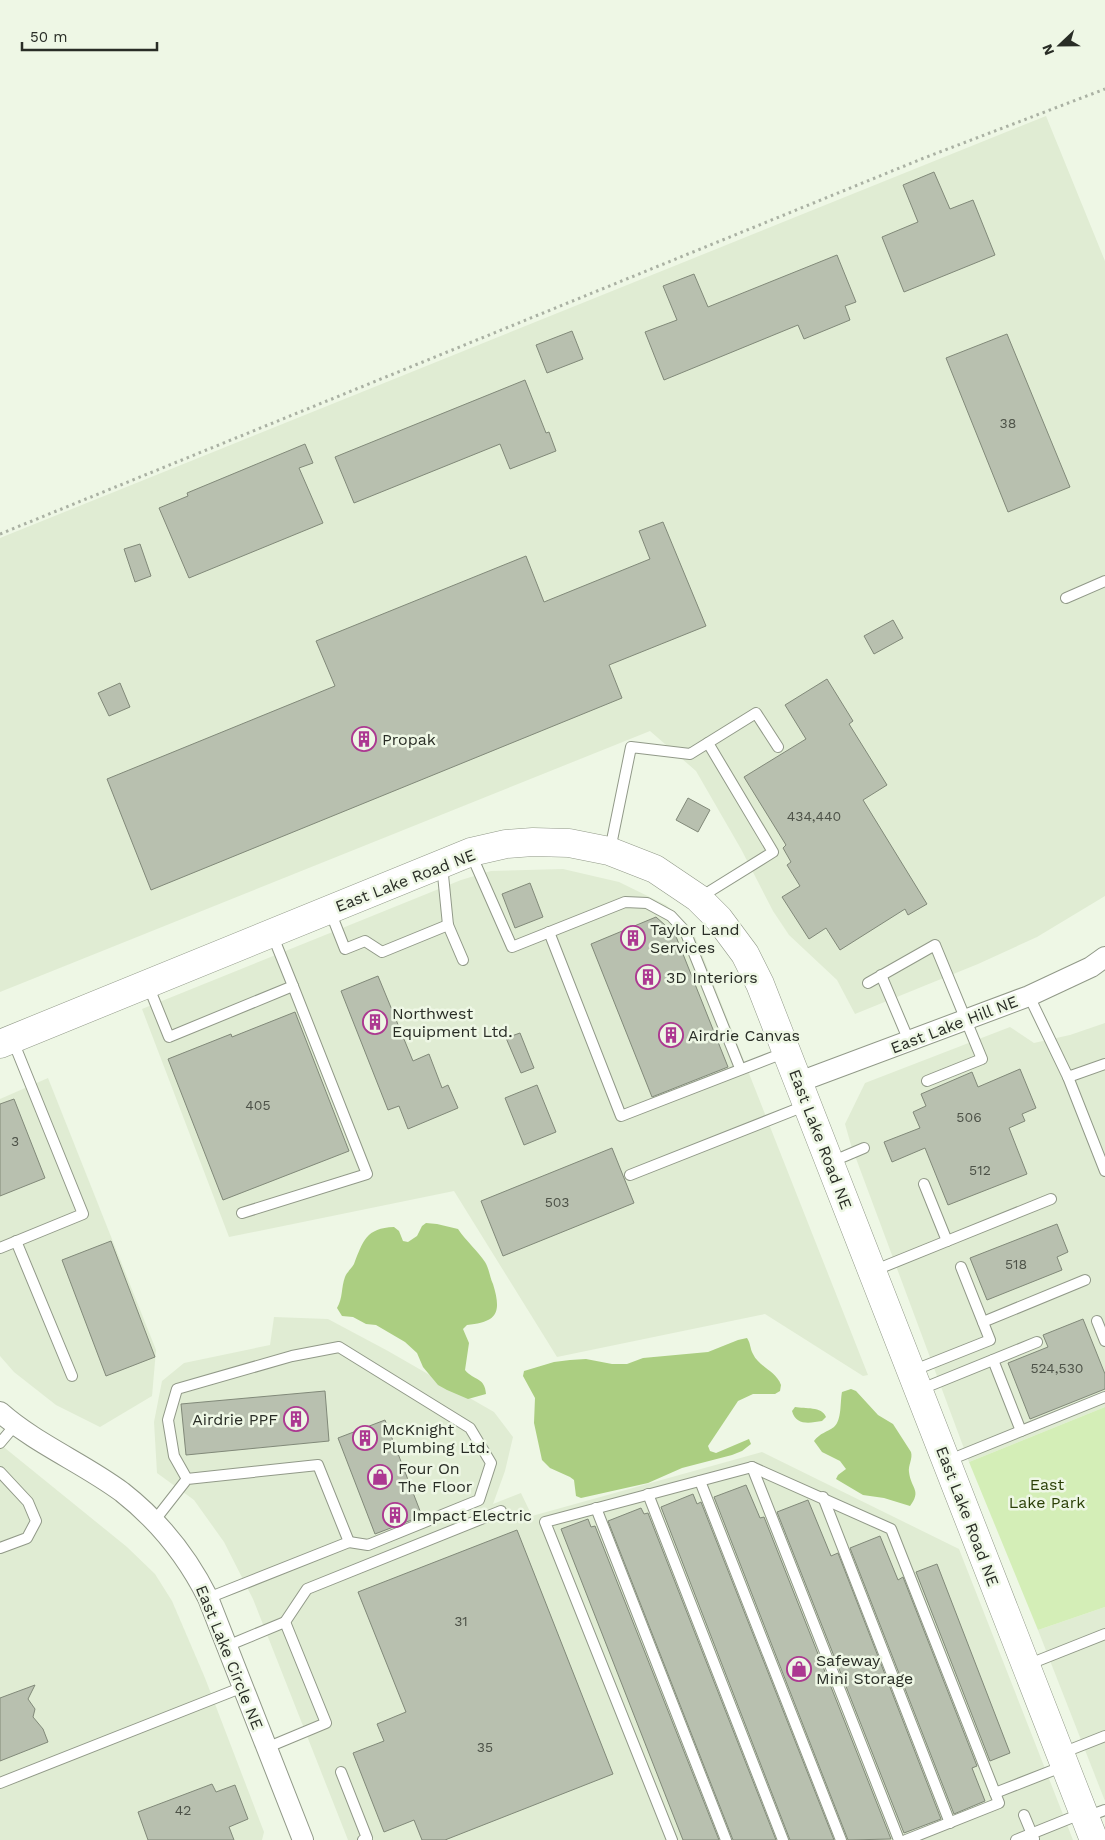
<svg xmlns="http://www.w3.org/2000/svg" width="1105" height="1840" font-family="'Work Sans',sans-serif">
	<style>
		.built { fill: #e0ecd3 }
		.green { fill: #d4eeb7 }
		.forest { fill: #abce81 }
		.building { fill: #b8c0af; stroke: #818979 }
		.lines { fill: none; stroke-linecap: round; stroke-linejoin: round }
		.lane-casing { stroke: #919988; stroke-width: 12 }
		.street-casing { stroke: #919988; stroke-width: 22 }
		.secondary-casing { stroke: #919988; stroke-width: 29 }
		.path { stroke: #aab1a3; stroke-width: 3; stroke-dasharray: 2.5 4; stroke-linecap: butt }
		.lane { stroke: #fff; stroke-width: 10 }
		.street { stroke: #fff; stroke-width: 20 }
		.secondary { stroke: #fff; stroke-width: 28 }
		.labels { text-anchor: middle; stroke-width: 5; stroke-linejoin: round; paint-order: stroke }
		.number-label { font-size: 14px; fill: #4d5248 }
		.poi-label { font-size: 16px; fill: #292d26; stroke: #eef7e5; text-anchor: start }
		.street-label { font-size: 16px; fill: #292d26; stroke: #eef7e5 }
		.park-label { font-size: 16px; fill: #2b4007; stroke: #eef7e5 }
	</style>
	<rect width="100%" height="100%" fill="#eef7e5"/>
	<g class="built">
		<polygon points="1046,116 1105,261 1105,896 1037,937 978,964 855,1014 837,980 789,935 773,911 741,849 696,771 650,731 0,992 0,538"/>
		<polygon points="563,869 619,882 666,905 692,929 868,1375 863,1376 765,1314 557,1357 454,1191 229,1237 142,1009 461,880 491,871"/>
		<polygon points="1105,1023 1105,1407 969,1462 851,1145 845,1124 865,1083 1010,1027 1034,1043 1070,1035"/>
		<polygon points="48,1078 156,1350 152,1396 100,1427 56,1405 14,1372 0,1356 0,1099"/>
		<polygon points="274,1317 328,1319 388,1351 494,1412 513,1437 505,1471 493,1504 521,1493 532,1516 762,1452 959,1549 1073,1840 348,1840 253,1599 224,1542 194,1500 157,1473 154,1422 162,1381 184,1363 270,1345"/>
		<polygon points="0,1444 127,1547 155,1574 172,1601 205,1678 264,1832 262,1840 0,1840"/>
		<polygon points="1105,1607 1105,1801 1038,1630"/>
	</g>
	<polygon class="green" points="1105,1407 1105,1607 1038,1630 969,1462"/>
	<g class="forest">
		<path d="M426,1223L437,1224L458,1229C466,1241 478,1251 485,1262C489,1268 490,1278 493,1284C502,1313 497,1322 467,1325L463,1329L469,1343L465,1370C474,1381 485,1377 486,1394L468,1399L447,1390L438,1385L423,1367L417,1353L405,1342L376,1325L366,1324L353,1317L342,1316L337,1308C343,1298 341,1288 345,1277C347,1272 351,1269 354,1264C363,1241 366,1228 394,1227L399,1231L403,1241L408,1242L417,1236L422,1226Z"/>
		<path d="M747,1338C751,1344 750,1349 753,1354C759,1367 776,1371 781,1385L780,1391L775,1394H753L738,1401L708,1446L710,1451L716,1453L749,1439L751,1444L742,1451L732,1455L682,1468L648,1483L581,1498L576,1496L574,1480L570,1477L550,1468L542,1460L534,1423L535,1398L523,1376L524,1371L554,1362L570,1360L586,1359L612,1364H627L643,1358L708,1352L738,1340Z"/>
		<path d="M851,1389L856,1391L878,1415L893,1424L911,1452C913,1459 908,1465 909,1472C911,1489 922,1490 910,1506L884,1498L863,1495L836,1479L838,1475L846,1469L840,1461L822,1452L814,1441C820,1433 827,1432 834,1427C842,1420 840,1402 842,1392Z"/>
		<path d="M795,1407C805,1409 822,1406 826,1417L822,1421C810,1423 796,1426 792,1411Z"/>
	</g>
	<g class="building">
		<polygon points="934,172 950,209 973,200 995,255 904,292 882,237 918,222 903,185"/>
		<polygon points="837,255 856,302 845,306 850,320 804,339 798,325 664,380 645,332 677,320 663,286 694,274 708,307"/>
		<polygon points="572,331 583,359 547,373 536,345"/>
		<polygon points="1007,334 1070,487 1008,512 946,358"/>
		<polygon points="525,380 546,433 549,432 556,451 510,469 500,444 354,503 335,457"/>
		<polygon points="305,444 313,463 299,468 323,523 189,578 159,508 188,496 187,493"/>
		<polygon points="663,522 706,626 609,665 622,698 151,890 107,779 335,686 316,641 526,556 544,602 650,559 639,531"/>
		<polygon points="140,544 151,576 135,582 124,549"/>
		<polygon points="893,620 903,638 874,654 864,636"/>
		<polygon points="827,679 853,721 849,724 887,785 863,800 927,904 908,915 905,909 840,950 826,928 809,939 782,897 800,886 787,865 791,862 783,848 786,845 744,777 806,739 785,705"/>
		<polygon points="120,683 130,707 109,716 98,693"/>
		<polygon points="688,798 710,810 698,832 676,820"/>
		<polygon points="530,883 543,917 515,928 502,894"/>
		<polygon points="656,917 675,934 728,1067 652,1097 591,944"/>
		<polygon points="378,976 413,1061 429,1054 442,1088 448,1085 458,1108 408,1129 399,1106 388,1110 341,991"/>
		<polygon points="295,1012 349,1151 223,1200 168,1059 231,1034 232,1037"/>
		<polygon points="520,1033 534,1068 521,1073 506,1038"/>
		<polygon points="1020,1069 1036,1108 1022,1114 1025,1121 1009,1128 1027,1174 948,1205 925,1148 892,1162 884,1142 920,1128 913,1112 926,1106 921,1094 972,1072 978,1087"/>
		<polygon points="537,1085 556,1132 524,1145 505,1098"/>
		<polygon points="14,1099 45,1178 0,1196 0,1104"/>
		<polygon points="612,1148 634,1203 503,1256 481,1201"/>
		<polygon points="1057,1224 1068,1252 1057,1257 1062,1270 987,1300 970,1258"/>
		<polygon points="111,1241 155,1357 106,1376 62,1260"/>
		<polygon points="1083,1319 1105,1374 1105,1389 1030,1419 1008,1363 1048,1347 1043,1335"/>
		<polygon points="325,1391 329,1441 186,1455 181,1404"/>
		<polygon points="385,1420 422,1516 375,1534 338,1438"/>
		<polygon points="746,1485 760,1518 764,1517 891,1839 848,1840 714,1497"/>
		<polygon points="693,1494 697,1504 701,1502 834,1840 790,1840 661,1507"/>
		<polygon points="808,1500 831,1556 838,1553 941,1819 904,1833 777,1512"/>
		<polygon points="641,1508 644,1514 648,1513 776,1840 733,1840 608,1521"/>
		<polygon points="588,1519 591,1527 595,1526 719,1840 683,1840 561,1529"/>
		<polygon points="517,1530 613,1774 445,1840 422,1840 414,1820 384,1832 353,1753 384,1741 377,1724 406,1712 358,1592"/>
		<polygon points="880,1536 898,1580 903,1577 977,1766 972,1768 985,1801 954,1814 850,1548"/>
		<polygon points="937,1564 1010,1753 990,1761 916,1572"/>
		<polygon points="35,1685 28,1699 35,1709 33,1717 43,1729 48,1742 0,1761 0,1698"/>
		<polygon points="212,1784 216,1792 235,1785 248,1819 229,1827 234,1840 148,1840 138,1812"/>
	</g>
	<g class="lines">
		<defs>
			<g id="lane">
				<polyline points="1066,598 1105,581"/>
				<polyline points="610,850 631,747 690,754 756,713 778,747"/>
				<polyline points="471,854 512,947 625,902 647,903 671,916 685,931 740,1068"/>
				<polyline points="442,865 448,925 463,960"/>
				<polyline points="699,898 773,852 708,743"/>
				<polyline points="330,911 345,949 365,941 382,952 448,925"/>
				<polyline points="549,932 621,1116 786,1052"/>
				<polyline points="881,975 909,1041"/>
				<polyline points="868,983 935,945 982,1059 927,1081"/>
				<polyline points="148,985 169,1037 293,986 272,934"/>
				<polyline points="1029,996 1068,1077 1105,1064"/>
				<polyline points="1068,1077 1105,1171"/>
				<polyline points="831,1162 864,1148"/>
				<polyline points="630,1175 807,1105"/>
				<polyline points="242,1213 367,1174 293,986"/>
				<polyline points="16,1241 72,1376"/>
				<polyline points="947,1241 1051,1199"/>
				<polyline points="0,1248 83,1214 13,1041"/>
				<polyline points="873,1271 947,1241 924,1184"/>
				<polyline points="1097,1321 1105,1341"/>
				<polyline points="983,1322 1085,1280"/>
				<polyline points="993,1360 1021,1431"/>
				<polyline points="912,1371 990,1340 961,1267"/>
				<polyline points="919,1390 1037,1342"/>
				<polyline points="0,1443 16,1424"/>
				<polyline points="947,1461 1105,1397"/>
				<polyline points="752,1467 899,1840"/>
				<polyline points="0,1472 28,1502 36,1521 27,1538 0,1548"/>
				<polyline points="187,1479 174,1456 168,1420 177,1389 292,1356 339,1347 470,1428 491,1463 479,1500 368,1545 349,1542"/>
				<polyline points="700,1481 841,1840"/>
				<polyline points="648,1494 783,1840"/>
				<polyline points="823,1497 950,1823"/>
				<polyline points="596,1508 726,1840"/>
				<polyline points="155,1520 187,1479 318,1465 349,1542 208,1598"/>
				<polyline points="285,1622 307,1589 501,1511"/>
				<polyline points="227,1646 285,1622 326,1723 266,1748"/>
				<polyline points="1027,1665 1105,1634"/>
				<polyline points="1062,1753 1105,1736"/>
				<polyline points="341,1772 367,1838 363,1840"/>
				<polyline points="0,1783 243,1687"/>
				<polyline points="995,1793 1064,1766"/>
				<polyline points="1024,1815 1034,1839"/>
				<polyline points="1086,1817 1105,1810"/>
				<polyline points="672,1840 545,1522 752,1467 891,1529 999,1803 906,1840"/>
				<polyline points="1016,1840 1083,1813"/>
			</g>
			<g id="street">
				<polyline points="799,1082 1029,996 1091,967 1105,957"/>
				<path d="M0,1412C36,1444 83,1463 122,1492C159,1521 187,1556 208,1598L303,1840"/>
			</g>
			<polyline id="secondary" points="0,1044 471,852 506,844 533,842 569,843 609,851 655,869 698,898 719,919 745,954 760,984 1094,1840"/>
		</defs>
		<use href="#lane" class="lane-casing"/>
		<use href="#street" class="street-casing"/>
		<use href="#secondary" class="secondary-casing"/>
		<polyline class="path" points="0,534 924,158 1105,89"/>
		<use href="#lane" class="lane"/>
		<use href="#street" class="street"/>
		<use href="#secondary" class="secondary"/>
	</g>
	<defs>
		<symbol id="building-ring" viewBox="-11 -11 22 22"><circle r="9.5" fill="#eef7e5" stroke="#ac3891" stroke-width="1.5"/><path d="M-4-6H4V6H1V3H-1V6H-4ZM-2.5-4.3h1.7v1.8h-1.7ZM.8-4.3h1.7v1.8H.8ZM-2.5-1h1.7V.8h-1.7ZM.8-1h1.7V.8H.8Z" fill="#ac3891"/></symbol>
		<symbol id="shop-ring" viewBox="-11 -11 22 22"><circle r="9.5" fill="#eef7e5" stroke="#ac3891" stroke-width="1.5"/><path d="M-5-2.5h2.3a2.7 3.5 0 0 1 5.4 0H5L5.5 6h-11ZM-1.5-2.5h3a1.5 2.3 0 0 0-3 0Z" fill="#ac3891"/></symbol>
	</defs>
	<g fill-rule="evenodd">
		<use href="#building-ring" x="350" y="725" width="28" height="28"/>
		<use href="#building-ring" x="619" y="924" width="28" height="28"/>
		<use href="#building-ring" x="634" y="963" width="28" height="28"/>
		<use href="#building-ring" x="361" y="1008" width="28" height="28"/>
		<use href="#building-ring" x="657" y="1021" width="28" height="28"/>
		<use href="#building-ring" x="282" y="1405" width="28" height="28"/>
		<use href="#building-ring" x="351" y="1424" width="28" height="28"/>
		<use href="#shop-ring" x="366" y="1463" width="28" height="28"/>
		<use href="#building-ring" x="381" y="1501" width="28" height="28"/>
		<use href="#shop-ring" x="785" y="1655" width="28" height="28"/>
	</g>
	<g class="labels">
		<g class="number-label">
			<text x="1008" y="428">38</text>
			<text x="814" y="821">434,440</text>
			<text x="258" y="1110">405</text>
			<text x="969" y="1122">506</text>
			<text x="15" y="1146">3</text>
			<text x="980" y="1175">512</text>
			<text x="557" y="1207">503</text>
			<text x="1016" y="1269">518</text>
			<text x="1057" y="1373">524,530</text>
			<text x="461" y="1626">31</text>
			<text x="485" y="1752">35</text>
			<text x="183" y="1815">42</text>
		</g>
		<g class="poi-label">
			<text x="382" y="745">Propak</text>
			<text x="650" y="935">Taylor Land<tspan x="650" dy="18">Services</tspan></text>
			<text x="666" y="983">3D Interiors</text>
			<text x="392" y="1019">Northwest<tspan x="392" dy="18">Equipment Ltd.</tspan></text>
			<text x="688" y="1041">Airdrie Canvas</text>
			<text x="278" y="1425" text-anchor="end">Airdrie PPF</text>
			<text x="382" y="1435">McKnight<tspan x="382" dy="18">Plumbing Ltd.</tspan></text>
			<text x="398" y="1474">Four On<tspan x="398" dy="18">The Floor</tspan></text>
			<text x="412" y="1521">Impact Electric</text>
			<text x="816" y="1666">Safeway<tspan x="816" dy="18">Mini Storage</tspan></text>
		</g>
		<g class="street-label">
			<text transform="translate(405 880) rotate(-21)" y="6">East Lake Road NE</text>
			<text transform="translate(954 1024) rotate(-21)" y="6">East Lake Hill NE</text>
			<text transform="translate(821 1139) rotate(69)" y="6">East Lake Road NE</text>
			<text transform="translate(968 1516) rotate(69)" y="6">East Lake Road NE</text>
			<text transform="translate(230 1657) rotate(68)" y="6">East Lake Circle NE</text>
		</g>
		<g class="park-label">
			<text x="1047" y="1490">East<tspan x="1047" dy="18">Lake Park</tspan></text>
		</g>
	</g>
	<g transform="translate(1060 45) rotate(248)" stroke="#eef7e5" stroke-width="4" paint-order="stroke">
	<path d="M0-4L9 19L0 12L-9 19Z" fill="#292d26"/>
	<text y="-8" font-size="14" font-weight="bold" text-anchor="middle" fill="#292d26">N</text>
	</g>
	<path d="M22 42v8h135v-8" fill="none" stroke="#292d26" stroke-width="2.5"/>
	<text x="30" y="42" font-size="15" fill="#292d26" stroke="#eef7e5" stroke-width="4" paint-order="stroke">50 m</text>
</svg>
